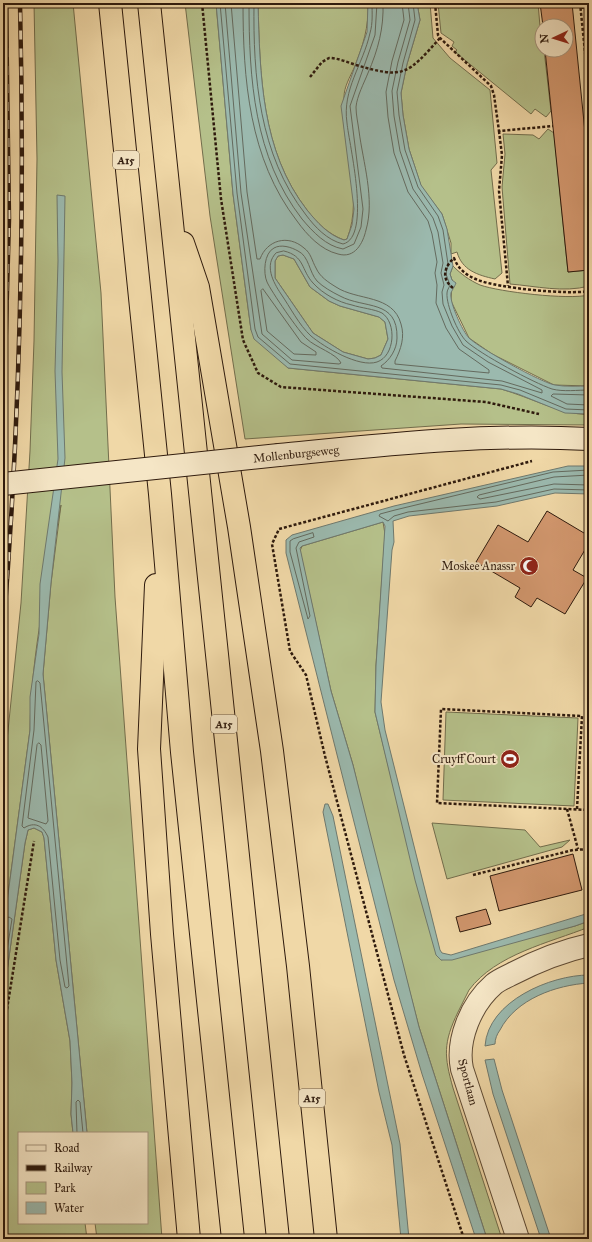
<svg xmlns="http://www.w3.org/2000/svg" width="592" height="1242" font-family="'IM FELL Great Primer',serif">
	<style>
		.green { fill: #b5c08a; stroke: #726d4c }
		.water { fill: #9bb9ae; stroke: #6f796e; fill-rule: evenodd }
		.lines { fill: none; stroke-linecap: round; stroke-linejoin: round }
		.shore { stroke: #646a5e; stroke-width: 1 }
		.building { fill: #d2976e; stroke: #2e1a0d }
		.street-casing { stroke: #5e4a34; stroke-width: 24 }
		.secondary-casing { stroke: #2e1a0d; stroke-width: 24 }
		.highway-casing { stroke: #2e1a0d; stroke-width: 24 }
		.path { stroke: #2e1a0d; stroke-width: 2.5; stroke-dasharray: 3 2; stroke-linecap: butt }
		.street { stroke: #f5e6c6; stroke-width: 22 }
		.secondary { stroke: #f5e6c6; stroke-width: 22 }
		.highway { stroke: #f0d8a7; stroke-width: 22 }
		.rail-casing { stroke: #2e1a0d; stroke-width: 4.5 }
		.rail { stroke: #f5e6c6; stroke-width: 3; stroke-dasharray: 9; stroke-linecap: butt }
		.secondary-bridge-casing { stroke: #2e1a0d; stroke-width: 24; stroke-linecap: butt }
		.secondary-bridge { stroke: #f5e6c6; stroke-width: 22 }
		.labels { text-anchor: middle; stroke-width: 4; stroke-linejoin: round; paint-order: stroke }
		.shield { fill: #f5e6c6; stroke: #6a5744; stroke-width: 1 }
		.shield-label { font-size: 11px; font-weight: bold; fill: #2e1a0d }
		.street-label { font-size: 12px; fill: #2e1a0d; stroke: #f5e6c6 }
		.poi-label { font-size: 12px; fill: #2e1a0d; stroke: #f5e6c6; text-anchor: end }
	</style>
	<rect width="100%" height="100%" fill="#f0d8a7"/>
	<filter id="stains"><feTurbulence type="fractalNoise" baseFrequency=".005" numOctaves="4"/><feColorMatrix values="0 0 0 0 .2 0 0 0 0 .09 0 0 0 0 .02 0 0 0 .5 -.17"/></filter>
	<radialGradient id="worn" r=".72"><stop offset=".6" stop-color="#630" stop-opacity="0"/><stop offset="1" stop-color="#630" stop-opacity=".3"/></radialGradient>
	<g class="green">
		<path d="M34,3H73L101,293L115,597L162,1239H97L95,1223H147V1133H87L43,674L51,583L61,505C48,579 31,654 30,730L3,932V780L21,603L30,451L34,341L37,159Z"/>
		<path d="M185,3H216L233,194L251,330L288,368L501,389C532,398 557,413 589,415V425L461,424L245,439L210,216Z"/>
		<path d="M258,3H368C369,27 363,46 354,68C350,77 344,87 344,97C339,144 365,193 347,239L344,240C328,234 317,223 307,210C261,151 260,74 258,3Z"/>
		<path d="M417,3H430L433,38L450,58L490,90L497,163L491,170L502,273L495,279C477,275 462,270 457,252L451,254V243L442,214L421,186L409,149L403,115L401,93L407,64L420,20Z"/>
		<polygon points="438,3 538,3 542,50 544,50 551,111 546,117 535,109 531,114 455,52 457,50 452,46 454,42 441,33"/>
		<path d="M548,129L554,133L568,272L589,270V286C564,293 535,286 510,284L502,187L505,154L503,134L533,135L539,139Z"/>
		<polygon points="283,255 294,259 310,287 329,301 340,306 379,317 385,322 388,339 381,355 375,358 368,359 343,352 313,333 275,278 275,261 278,256"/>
		<path d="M453,266C461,274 469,280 480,285C500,292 568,300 589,295V386L554,385L492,354L469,338L451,301L452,280L450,274Z"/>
		<path d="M383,522L385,534L376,665L375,712L390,773L441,960L575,926L589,921V927C549,943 496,954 469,990C465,997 462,1005 458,1012C443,1043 444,1056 453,1088L502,1239H487L419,1027L376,863L353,765L331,691L300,551L302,546Z"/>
		<polygon points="446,712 578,718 574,806 443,800"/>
		<polygon points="432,823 525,830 540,847 570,840 562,847 447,879"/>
		<polygon points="34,828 42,832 44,837 56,960 70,1041 72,1083 71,1114 73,1133 19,1133 19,1223 85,1223 87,1239 3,1239 3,1000 25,843 28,830"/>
	</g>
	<g class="water">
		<path d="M216,3H258C260,74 261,151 307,210C317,222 328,235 344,240L347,239L352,225L354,209L341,106L367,32L368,3H417L420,20L407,64L401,93L403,115L409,149L421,185L442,214L447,229L453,266L450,274L452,280L456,283C455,286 451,292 451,293C449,302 463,332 469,338C479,348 542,383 555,385C566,387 578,386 589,386V414L565,413L518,394L501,389L288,368L254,339L251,330L233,194ZM283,255L294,259L310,287L329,301L340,306L379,317L385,322L388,339L381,355L375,358L368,359L343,352L313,333L275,278V261L278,256Z"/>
		<polygon points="57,195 65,196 62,372 65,458 51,583 43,674 87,1133 73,1133 71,1114 72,1083 70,1041 56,960 44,838 42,832 34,828 28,830 25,843 3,1000 3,932 30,730 30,697 39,634 40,584 58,459 55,371 58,261"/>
		<polygon points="568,466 589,466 589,494 555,493 497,506 409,516 393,521 394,542 392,550 381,702 385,730 440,950 442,953 451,955 589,913 589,921 575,926 452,960 441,960 436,955 415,880 375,712 376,666 385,526 383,522 302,546 300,548 331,691 353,765 419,1027 487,1239 476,1239 422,1074 394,980 286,553 286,540 292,535 394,506"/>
		<polygon points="325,804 328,804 333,816 400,1144 409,1239 401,1239 392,1145 379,1092 323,812"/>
		<path d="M589,975V983C556,985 516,999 500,1030C497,1034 495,1039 495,1044L485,1046C488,1001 551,975 589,975Z"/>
		<polygon points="494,1059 502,1090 551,1239 541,1239 493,1094 485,1060"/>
	</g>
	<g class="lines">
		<g class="shore">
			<polyline points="220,3 237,193 255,329 258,337 290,364 501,385 520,390 566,409 589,410"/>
			<path d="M225,3L241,193L262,334L292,360L339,364L341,363C337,354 315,347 307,339C299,332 271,291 267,282C263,273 264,253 274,248C281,244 291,247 298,251C309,256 309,272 317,281C323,287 332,292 340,296C364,309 398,299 397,338C397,349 390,360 381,366L382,368L502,381L542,393V390L488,362L463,345L452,326L443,304L442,292L444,285L441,273L443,263L438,232L433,218L413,189L400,151L394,116L392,91L398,62L410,20L408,3"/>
			<path d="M231,3L247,192L257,259H260C267,240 288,234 304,248C311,253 312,261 316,268C320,277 328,282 336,287C357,301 393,294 401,324C405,337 401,349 395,361V364L489,373V370L459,349L446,328L436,303L437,285L435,273L437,262L432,234L428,221L408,192L394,153L388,117L386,92L392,61L404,20L402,3"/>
			<path d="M243,3C243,79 249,159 297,221C307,235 321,250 338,254C355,259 363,243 366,230C375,199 363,162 359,131C358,123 356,115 356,107C357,96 364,83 368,73C378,50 384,28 383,3"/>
			<path d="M249,3C249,79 254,157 302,219C313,232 326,246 343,249L354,244L361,227L363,209L350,106L375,35L377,3"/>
			<path d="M254,3C253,76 259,155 306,215C315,227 327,240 343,244C372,237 349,144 347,123C342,89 363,65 370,33C373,23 372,13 372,3"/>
			<path d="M413,3L415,20L403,63L397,92L399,115L405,150L418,187L438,216L443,230L448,264L446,274L450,285C449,288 447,290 447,293C446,305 458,333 466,341C480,354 534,383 552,389C563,392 578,390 589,390"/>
			<path d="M284,251C305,256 301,270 313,283C323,294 338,302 352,305C361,308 374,309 382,313C397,323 395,356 377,362C359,368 324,347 311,336C299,325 290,307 281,294C273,282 264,265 276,253Z"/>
			<polygon points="263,289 301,342 316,352 316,355 294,354 267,331 261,291"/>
			<polyline points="589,395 553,394 551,396 567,404 589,405"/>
			<polyline points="589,470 553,472 395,510 380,514 379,516 388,521 394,516 408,512 496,502 554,489 589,490"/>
			<polyline points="589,475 554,477 479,495 477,497 480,499 554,484 589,485"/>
			<polygon points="313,533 314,537 299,542 296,548 310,616 308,619 290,552 290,541 293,539"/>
			<path d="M38,681L40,683L69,986L67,988L65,987L60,960L48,837C43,826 35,821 24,828L22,826L34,730L36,682Z"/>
			<polygon points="39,743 41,745 48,821 46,824 28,818 37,745"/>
			<polyline points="3,920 9,917 12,919 3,975"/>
			<polyline points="77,1133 76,1102 78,1100 80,1102 83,1133"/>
		</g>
	</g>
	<g class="building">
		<polygon points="540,3 572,3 589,172 589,270 568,272 545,50 566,50 566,26 543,26"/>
		<polygon points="547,511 589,536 589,543 573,570 587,578 565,614 537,598 531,607 515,597 520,588 476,562 498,525 528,542"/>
		<polygon points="573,854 582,890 499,911 490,876"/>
		<polygon points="486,909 491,924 460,932 456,917"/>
	</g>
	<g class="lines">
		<defs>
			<path id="street" d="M518,1239L462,1069C456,1040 471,1004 494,984C499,980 506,977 512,974C537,961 562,951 589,945"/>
			<path id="secondary" d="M279,455C382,445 485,433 589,439"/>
			<g id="highway">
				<polyline points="110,3 160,494 182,752 233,1239"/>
				<polyline points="149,3 278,1239"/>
				<polyline points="183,243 198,287 239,527 272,751 298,966 326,1239"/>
				<polyline points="156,585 149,749 162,934 189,1239"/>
			</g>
		</defs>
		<use href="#street" class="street-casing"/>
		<use href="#secondary" class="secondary-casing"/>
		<use href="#highway" class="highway-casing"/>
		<g class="path">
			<polyline points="202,3 221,199 243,340 258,373 281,387 486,402 539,414"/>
			<polyline points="435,3 438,35 440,38 491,86 494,95 499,131 553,126"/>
			<polyline points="580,3 589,91"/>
			<polyline points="581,8 589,7"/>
			<path d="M310,77L322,62L329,58C338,58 347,62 356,65C404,79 407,75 440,38"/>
			<polyline points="584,119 589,118"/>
			<polyline points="499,131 502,155 499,191 508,286"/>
			<path d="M453,288C441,279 444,267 454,258C458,269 467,276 478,280C498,288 568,295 589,291"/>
			<polyline points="567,809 578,849"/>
			<polyline points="577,809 582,716 441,709 437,803 589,810"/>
			<polyline points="473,875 573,850 589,849"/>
			<polyline points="3,1034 34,841"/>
			<polyline points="464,1239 404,1055 325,756 306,675 290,651 272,544 279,529 532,461"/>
		</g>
		<use href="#street" class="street"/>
		<use href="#secondary" class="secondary"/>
		<use href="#highway" class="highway"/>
		<defs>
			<g id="rail">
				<polyline points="3,435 9,219 6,3"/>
				<path d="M3,633C20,423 25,214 20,3"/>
			</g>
		</defs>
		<use href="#rail" class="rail-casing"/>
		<use href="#rail" class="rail"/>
		<defs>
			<polyline id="secondary-bridge" points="3,484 279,455"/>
		</defs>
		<use href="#secondary-bridge" class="secondary-bridge-casing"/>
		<use href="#secondary-bridge" class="secondary-bridge"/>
	</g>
	<defs>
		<symbol id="mosque-disc" viewBox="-11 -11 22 22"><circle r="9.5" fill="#8f2418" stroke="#f5e6c6"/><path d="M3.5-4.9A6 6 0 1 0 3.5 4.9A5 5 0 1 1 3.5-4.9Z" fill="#fff"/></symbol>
		<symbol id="stadium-disc" viewBox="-11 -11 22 22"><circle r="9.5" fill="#8f2418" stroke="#f5e6c6"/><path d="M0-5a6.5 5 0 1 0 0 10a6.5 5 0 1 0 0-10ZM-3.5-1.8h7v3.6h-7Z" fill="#fff"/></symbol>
	</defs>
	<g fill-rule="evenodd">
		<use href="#mosque-disc" x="518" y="555" width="22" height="22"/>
		<use href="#stadium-disc" x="499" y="748" width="22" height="22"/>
	</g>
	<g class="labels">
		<g class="shield">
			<rect x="113" y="151" width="26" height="18" rx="3"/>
			<rect x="211" y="715" width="26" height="18" rx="3"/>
			<rect x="299" y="1089" width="26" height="18" rx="3"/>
		</g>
		<g class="shield-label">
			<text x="126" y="164">A15</text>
			<text x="224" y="728">A15</text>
			<text x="312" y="1102">A15</text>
		</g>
		<g class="street-label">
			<text transform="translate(296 454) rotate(-6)" y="4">Mollenburgseweg</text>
			<text transform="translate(468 1082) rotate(75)" y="4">Sportlaan</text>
		</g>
		<g class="poi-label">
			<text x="515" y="570">Moskee Anassr</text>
			<text x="496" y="763">Cruyff Court</text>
		</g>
	</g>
	<rect width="592" height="1242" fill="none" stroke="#f0d8a7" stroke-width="16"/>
	<rect x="4" y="4" width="584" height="1234" fill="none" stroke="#2e1a0d" stroke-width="2"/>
	<rect x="8" y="8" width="576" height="1226" fill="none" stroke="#2e1a0d"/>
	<rect x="18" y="1132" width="130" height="92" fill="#f5e6c6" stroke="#a5947c"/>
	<rect x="26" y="1145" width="20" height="6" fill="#f5e6c6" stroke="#a5947c"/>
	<text x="54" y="1152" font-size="12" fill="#2e1a0d">Road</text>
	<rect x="26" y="1165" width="20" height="6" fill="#2e1a0d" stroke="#a5947c"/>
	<text x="54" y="1172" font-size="12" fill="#2e1a0d">Railway</text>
	<rect x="26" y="1182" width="20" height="12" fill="#b5c08a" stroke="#a5947c"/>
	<text x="54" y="1192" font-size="12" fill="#2e1a0d">Park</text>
	<rect x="26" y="1202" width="20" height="12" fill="#9bb9ae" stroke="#a5947c"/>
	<text x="54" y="1212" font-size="12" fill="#2e1a0d">Water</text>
	<g transform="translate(554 38) rotate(266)"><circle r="19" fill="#f5e6c6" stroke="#a5947c"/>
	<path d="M0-3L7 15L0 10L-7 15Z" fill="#8f2418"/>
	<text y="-6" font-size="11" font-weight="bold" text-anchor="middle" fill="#2e1a0d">N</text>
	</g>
	<rect width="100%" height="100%" filter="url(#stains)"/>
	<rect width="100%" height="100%" fill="url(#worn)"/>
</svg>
